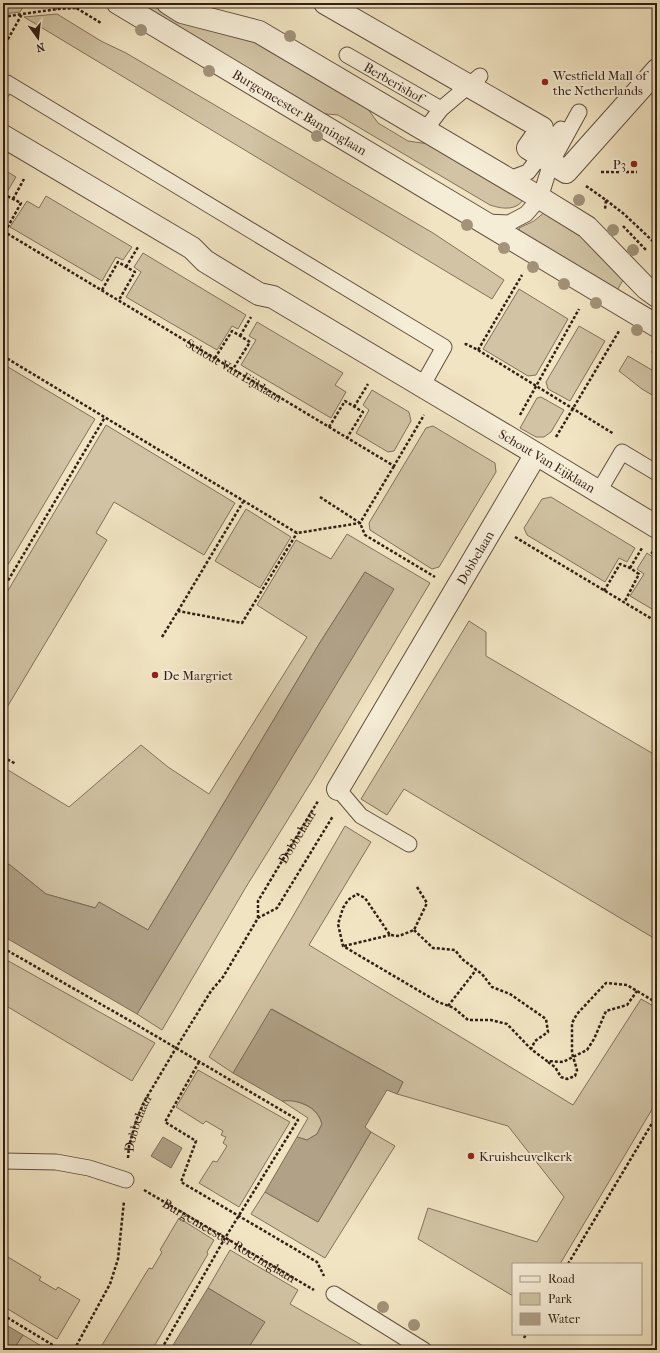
<svg xmlns="http://www.w3.org/2000/svg" width="660" height="1353" font-family="'IM FELL French Canon',serif">
	<style>
		.green { fill: #d1c3a4; stroke: #82715c }
		.water { fill: #b0a187; stroke: #7e6d59 }
		.lines { fill: none; stroke-linecap: round; stroke-linejoin: round }
		.service-casing { stroke: #625040; stroke-width: 17 }
		.pedestrian-casing { stroke: #625040; stroke-width: 24 }
		.minor-casing { stroke: #625040; stroke-width: 24 }
		.tertiary-casing { stroke: #625040; stroke-width: 24 }
		.path { stroke: #331f14; stroke-width: 2.5; stroke-dasharray: 3 2; stroke-linecap: butt }
		.service { stroke: #f6edd7; stroke-width: 15 }
		.pedestrian { stroke: #f6edd7; stroke-width: 22 }
		.minor { stroke: #f6edd7; stroke-width: 22 }
		.tertiary { stroke: #f6edd7; stroke-width: 22 }
		.tree { fill: #a2937a }
		.poi-dot { fill: #8f2418; stroke: #f6edd7; stroke-width: 1.5 }
		.labels { text-anchor: middle; stroke-width: 4; stroke-linejoin: round; paint-order: stroke }
		.poi-label { font-size: 13px; fill: #331f14; stroke: #f6edd7; text-anchor: start }
		.street-label { font-size: 13px; fill: #331f14; stroke: #f6edd7 }
	</style>
	<rect width="100%" height="100%" fill="#f1e4c2"/>
	<filter id="stains"><feTurbulence type="fractalNoise" baseFrequency=".005" numOctaves="4"/><feColorMatrix values="0 0 0 0 .2 0 0 0 0 .09 0 0 0 0 .02 0 0 0 .5 -.17"/></filter>
	<radialGradient id="worn" r=".72"><stop offset=".6" stop-color="#630" stop-opacity="0"/><stop offset="1" stop-color="#630" stop-opacity=".3"/></radialGradient>
	<g class="green">
		<polygon points="3,3 32,3 29,7 25,4 20,12 3,14"/>
		<path d="M137,3H147L166,13L262,43L362,101L378,123L408,141L436,145L524,199C516,211 502,209 490,205L338,115L316,113Z"/>
		<polygon points="57,14 101,41 126,53 433,233 504,280 492,299 24,17"/>
		<polygon points="3,169 16,177 7,192 3,190"/>
		<polygon points="46,196 132,247 123,260 116,257 102,281 10,227 27,201 39,208"/>
		<polygon points="546,211 577,229 626,275 616,292 520,233 519,228 534,221"/>
		<polygon points="143,253 246,315 238,329 232,326 217,350 126,297 141,272 134,267"/>
		<polygon points="519,289 568,319 536,375 528,376 483,349"/>
		<polygon points="257,322 343,373 335,385 346,392 331,418 241,365 256,340 249,336"/>
		<polygon points="579,326 605,341 570,401 548,389 546,382"/>
		<polygon points="628,356 657,373 657,398 642,389 619,371"/>
		<polygon points="3,364 95,419 3,573"/>
		<polygon points="372,390 409,412 411,421 394,451 388,452 356,433 369,410 363,405"/>
		<polygon points="541,397 564,410 551,432 544,437 536,437 520,428 537,398"/>
		<polygon points="106,425 235,503 204,555 114,502 96,533 107,540 3,714 3,599"/>
		<polygon points="433,426 495,463 496,472 439,567 432,569 370,530 369,523 426,428"/>
		<polygon points="551,497 635,548 627,562 619,558 605,582 527,535 524,528 542,499"/>
		<polygon points="246,509 291,537 260,588 215,561"/>
		<polygon points="347,534 430,583 313,779 246,887 162,1030 137,1014 393,589 365,572 319,644 148,930 99,902 96,908 46,894 10,865 3,862 3,767 69,807 141,745 168,767 209,794 307,637 257,605 296,540 331,559"/>
		<polygon points="647,553 657,560 657,612 630,596 644,574 637,569"/>
		<polygon points="469,621 486,632 486,656 657,756 657,940 404,789 387,815 361,799"/>
		<polygon points="345,826 371,842 309,945 573,1105 641,999 657,1008 657,1101 560,1264 513,1264 513,1296 418,1239 428,1208 537,1242 564,1197 508,1126 397,1094 403,1082 272,1009 233,1073 209,1057 293,916"/>
		<polygon points="3,958 155,1043 132,1081 3,1004"/>
		<polygon points="198,1070 290,1122 239,1207 199,1183 213,1161 217,1162 227,1146 223,1143 226,1137 221,1135 223,1131 206,1121 203,1124 176,1107"/>
		<path d="M291,1100C306,1104 318,1109 322,1124L317,1134L307,1140L297,1137L308,1118L282,1101Z"/>
		<polygon points="371,1132 395,1146 325,1258 251,1214 265,1192 318,1222"/>
		<polygon points="179,1218 214,1240 207,1252 208,1254 152,1350 99,1350 149,1268 152,1269 162,1252 160,1250"/>
		<polygon points="230,1250 298,1290 290,1304 365,1347 363,1350 247,1350 264,1322 208,1288"/>
		<polygon points="3,1254 41,1277 39,1280 56,1290 58,1287 80,1300 57,1339 3,1306"/>
		<polygon points="23,1335 48,1350 13,1350"/>
	</g>
	<g class="water">
		<polygon points="365,572 394,589 137,1014 3,936 3,862 10,865 46,894 95,908 99,902 148,930 319,644"/>
		<path d="M271,1009L403,1082L397,1094L387,1090L365,1127L371,1132L318,1222L265,1192L297,1137L307,1140L317,1134L322,1124C318,1107 299,1099 282,1101L233,1073Z"/>
		<polygon points="163,1137 182,1148 171,1168 151,1156"/>
		<polygon points="208,1288 265,1322 247,1350 170,1350"/>
		<polygon points="3,1323 23,1335 13,1350 3,1350"/>
	</g>
	<g class="lines">
		<defs>
			<g id="service">
				<path id="s5" d="M347,55L441,109"/>
				<polyline points="3,90 7,83 444,347 422,386"/>
				<polyline points="425,130 441,109 480,76"/>
				<polyline points="509,179 528,172 561,129"/>
				<polyline points="485,222 509,223 526,214 540,198 551,163 579,112"/>
				<polyline points="599,491 622,452 657,473"/>
				<polyline points="338,789 361,816 409,844"/>
				<polyline points="3,1161 56,1162 89,1168 126,1180"/>
				<polyline points="334,1294 424,1350"/>
			</g>
			<polyline id="pedestrian" points="325,3 542,128 528,148 566,172 657,70"/>
			<g id="minor">
				<path id="s6" d="M3,136L192,248L205,261L259,294L273,297L508,437L657,527"/>
				<path id="s7" d="M338,789L536,454"/>
			</g>
			<g id="tertiary">
				<path id="s8" d="M118,3L657,326"/>
				<polyline points="168,3 182,12 259,32 540,198 587,227 646,288 657,296"/>
			</g>
		</defs>
		<use href="#service" class="service-casing"/>
		<use href="#pedestrian" class="pedestrian-casing"/>
		<use href="#minor" class="minor-casing"/>
		<use href="#tertiary" class="tertiary-casing"/>
		<g class="path">
			<polyline points="48,3 57,9"/>
			<polyline points="68,3 101,23"/>
			<polyline points="3,17 22,14"/>
			<polyline points="3,48 22,14 58,9 77,8 80,3"/>
			<polyline points="601,172 637,172"/>
			<polyline points="586,186 606,200 605,209"/>
			<polyline points="3,194 21,203 5,232"/>
			<polyline points="13,199 24,179"/>
			<polyline points="606,200 624,214 657,245"/>
			<polyline points="623,226 646,250"/>
			<path id="s1" d="M3,231L394,466L424,415"/>
			<polyline points="126,267 138,247"/>
			<polyline points="102,290 118,262 135,272 119,300"/>
			<polyline points="240,336 251,317"/>
			<polyline points="465,345 466,344 478,350 522,275"/>
			<polyline points="478,350 614,434"/>
			<polyline points="652,351 657,355"/>
			<polyline points="3,356 297,533 360,523 394,466"/>
			<polyline points="215,358 232,331 250,342 233,369"/>
			<polyline points="354,407 368,384"/>
			<polyline points="520,415 579,309"/>
			<polyline points="329,427 345,401 363,412 347,438"/>
			<polyline points="556,437 619,331"/>
			<polyline points="320,497 360,523 365,535 435,577"/>
			<polyline points="515,537 657,622"/>
			<polyline points="651,552 657,556"/>
			<polyline points="630,568 642,548"/>
			<polyline points="3,589 105,417"/>
			<polyline points="604,591 620,564 630,568 639,574 624,603"/>
			<polyline points="178,611 243,502"/>
			<polyline points="162,637 178,611 242,623 297,533"/>
			<polyline points="3,757 16,764"/>
			<polyline points="417,887 427,903 414,930 399,936 390,935 365,898 357,894 348,900 343,908 338,924 343,946 438,1002 454,1008 468,1020 491,1020 507,1024 531,1049 547,1061 563,1062 587,1050 594,1039 606,1011 627,1005 637,991"/>
			<path id="s2" d="M258,918V901L318,801"/>
			<polyline points="414,930 433,948 455,950 462,959 482,974 492,987 510,994 546,1019 548,1032 535,1041 531,1049"/>
			<polyline points="344,946 390,935"/>
			<polyline points="3,948 132,1022 298,1120 225,1238 161,1350"/>
			<polyline points="448,1006 476,970"/>
			<polyline points="199,1062 165,1122 196,1141 181,1182 317,1262 324,1276"/>
			<polyline points="548,1062 555,1067 561,1077 567,1079 575,1076 577,1070 572,1053 572,1023 577,1014 606,983 627,985 657,1003"/>
			<path id="s3" d="M128,1158L129,1146L136,1121L144,1102L176,1048L211,991L223,977L258,918L277,908L333,816"/>
			<path id="s4" d="M144,1190L314,1290"/>
			<polyline points="568,1264 657,1115"/>
			<polyline points="3,1315 61,1350"/>
			<polyline points="524,1338 526,1334"/>
			<polyline points="74,1350 110,1284 118,1259 124,1201"/>
		</g>
		<use href="#service" class="service"/>
		<use href="#pedestrian" class="pedestrian"/>
		<use href="#minor" class="minor"/>
		<use href="#tertiary" class="tertiary"/>
	</g>
	<g class="tree">
		<circle cx="141" cy="30" r="6"/>
		<circle cx="290" cy="36" r="6"/>
		<circle cx="209" cy="71" r="6"/>
		<circle cx="317" cy="136" r="6"/>
		<circle cx="579" cy="200" r="6"/>
		<circle cx="467" cy="225" r="6"/>
		<circle cx="613" cy="230" r="6"/>
		<circle cx="504" cy="248" r="6"/>
		<circle cx="633" cy="250" r="6"/>
		<circle cx="533" cy="267" r="6"/>
		<circle cx="564" cy="284" r="6"/>
		<circle cx="596" cy="303" r="6"/>
		<circle cx="637" cy="330" r="6"/>
		<circle cx="383" cy="1307" r="6"/>
		<circle cx="414" cy="1325" r="6"/>
	</g>
	<g class="poi-dot">
		<circle cx="545" cy="82" r="4"/>
		<circle cx="634" cy="164" r="4"/>
		<circle cx="155" cy="675" r="4"/>
		<circle cx="471" cy="1156" r="4"/>
	</g>
	<g class="labels">
		<g class="poi-label">
			<text x="553" y="80">Westfield Mall of<tspan x="553" dy="15">the Netherlands</tspan></text>
			<text x="626" y="169" text-anchor="end">P3</text>
			<text x="163" y="680">De Margriet</text>
			<text x="479" y="1161">Kruisheuvelkerk</text>
		</g>
		<g class="street-label">
			<text dy="5" stroke="none"><textPath href="#s5" startOffset="54">Berberishof</textPath></text>
			<text dy="5" stroke="none"><textPath href="#s8" startOffset="212">Burgemeester Banninglaan</textPath></text>
			<text dy="5" stroke="none"><textPath href="#s1" startOffset="270">Schout Van Eijklaan</textPath></text>
			<text dy="5" stroke="none"><textPath href="#s6" startOffset="635">Schout Van Eijklaan</textPath></text>
			<text dy="5" stroke="none"><textPath href="#s7" startOffset="269">Dobbelaan</textPath></text>
			<text dy="5" stroke="none"><textPath href="#s2" startOffset="92">Dobbelaan</textPath></text>
			<text dy="5" stroke="none"><textPath href="#s3" startOffset="36">Dobbelaan</textPath></text>
			<text dy="5" stroke="none"><textPath href="#s4" startOffset="99">Burgemeester Roeringlaan</textPath></text>
		</g>
	</g>
	<rect width="660" height="1353" fill="none" stroke="#f1e4c2" stroke-width="16"/>
	<rect x="4" y="4" width="652" height="1345" fill="none" stroke="#331f14" stroke-width="2"/>
	<rect x="8" y="8" width="644" height="1337" fill="none" stroke="#331f14"/>
	<rect x="512" y="1263" width="130" height="72" fill="#f6edd7" stroke="#a89b89"/>
	<rect x="520" y="1276" width="20" height="6" fill="#f6edd7" stroke="#a89b89"/>
	<text x="548" y="1283" font-size="12" fill="#331f14">Road</text>
	<rect x="520" y="1293" width="20" height="12" fill="#d1c3a4" stroke="#a89b89"/>
	<text x="548" y="1303" font-size="12" fill="#331f14">Park</text>
	<rect x="520" y="1313" width="20" height="12" fill="#b0a187" stroke="#a89b89"/>
	<text x="548" y="1323" font-size="12" fill="#331f14">Water</text>
	<g transform="translate(38 38) rotate(165)" stroke="#f6edd7" stroke-width="3" paint-order="stroke">
	<path d="M0-3L7 15L0 10L-7 15Z" fill="#331f14"/>
	<text y="-6" font-size="11" font-weight="bold" text-anchor="middle" fill="#331f14">N</text>
	</g>
	<rect width="100%" height="100%" filter="url(#stains)"/>
	<rect width="100%" height="100%" fill="url(#worn)"/>
</svg>
